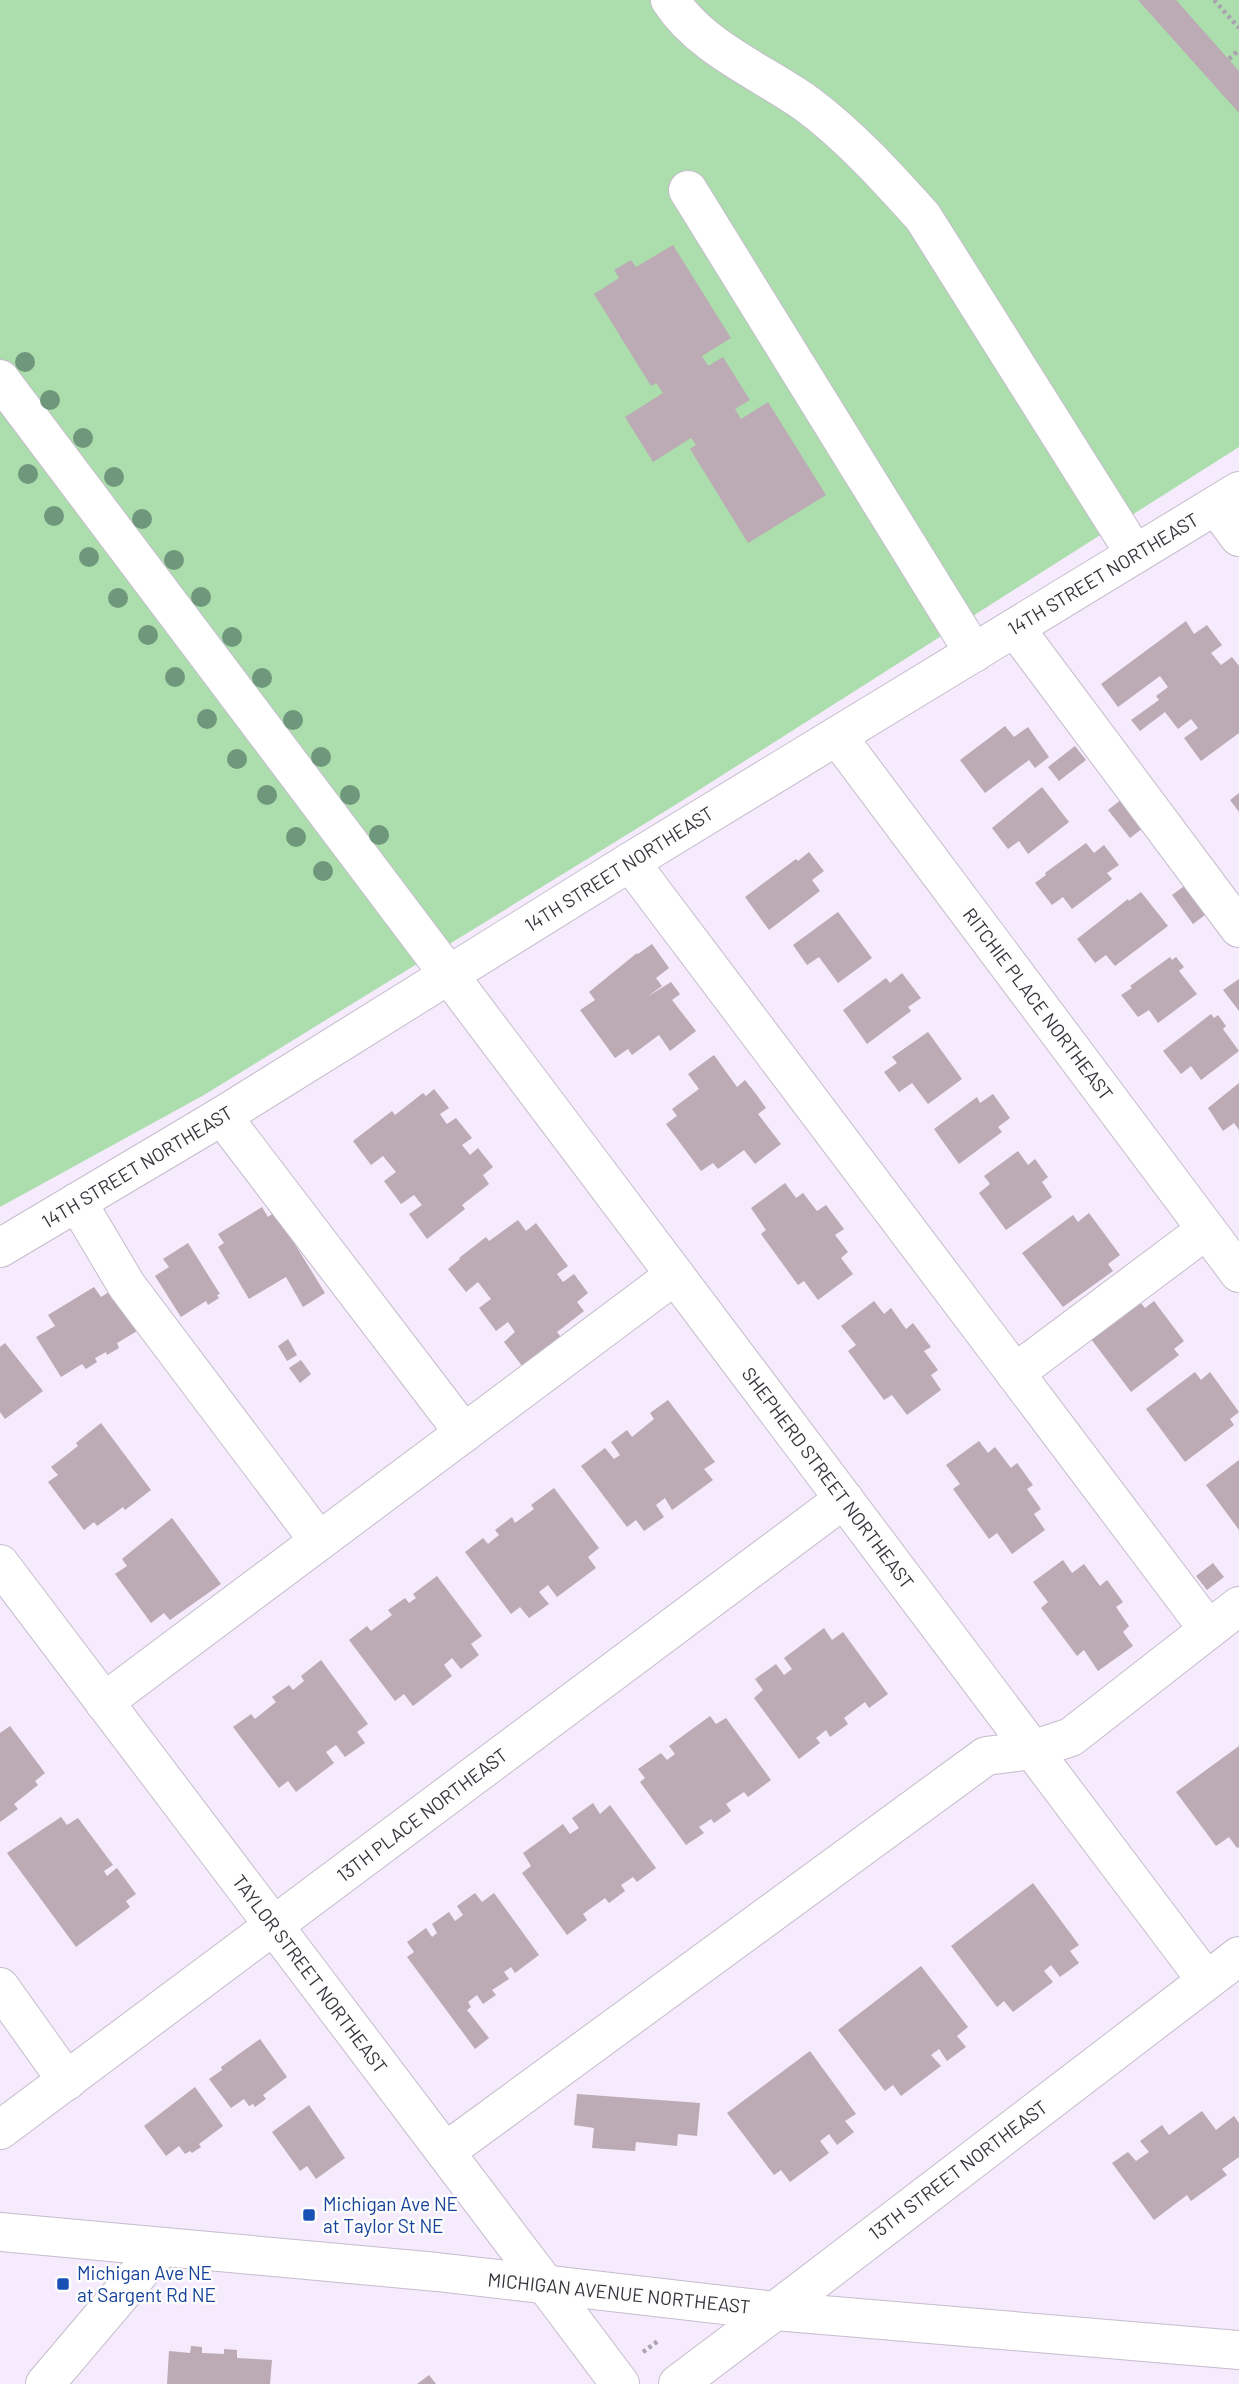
<svg xmlns="http://www.w3.org/2000/svg" width="1239" height="2384" font-family="Barlow,sans-serif">
	<style>
		.green { fill: #acdead }
		.building { fill: #bcaab4 }
		.lines { fill: none; stroke-linecap: round; stroke-linejoin: round }
		.minor-casing { stroke: #c5bccc; stroke-width: 40 }
		.major-casing { stroke: #c5bccc; stroke-width: 40 }
		.path { stroke: #aba3b0; stroke-width: 4.5; stroke-dasharray: 3.5 3.5; stroke-linecap: butt }
		.minor { stroke: #fff; stroke-width: 38 }
		.major { stroke: #fff; stroke-width: 38 }
		.tree { fill: #6e977b }
		.transit-dot { fill: #1a4fb4; stroke: #fdfdfd; stroke-width: 2.5 }
		.labels { text-anchor: middle; stroke-width: 5; stroke-linejoin: round; paint-order: stroke }
		.street-label { font-size: 19px; fill: #38343b; stroke: #fdfdfd }
		.transit-label { font-size: 19px; fill: #164399; stroke: #fdfdfd; text-anchor: start }
	</style>
	<rect width="100%" height="100%" fill="#f5ebfc"/>
	<polygon class="green" points="0,0 1239,0 1239,447 680,802 204,1095 0,1207"/>
	<g class="building">
		<polygon points="1138,0 1176,0 1239,71 1239,113"/>
		<polygon points="673,245 731,338 702,356 708,366 723,357 750,400 735,409 741,419 768,402 826,495 748,543 690,449 696,445 691,438 653,462 625,417 663,393 656,383 651,386 594,294 619,278 614,270 631,260 636,267"/>
		<polygon points="1186,621 1194,634 1207,625 1222,645 1211,653 1221,665 1232,657 1239,666 1239,733 1201,761 1184,738 1198,728 1191,719 1178,729 1165,712 1140,731 1131,720 1159,700 1156,696 1168,687 1160,676 1118,707 1101,684"/>
		<polygon points="1005,726 1014,737 1028,727 1049,757 1035,768 1029,760 985,793 960,760"/>
		<polygon points="1075,746 1086,760 1059,781 1048,767"/>
		<polygon points="1042,787 1069,822 1028,854 1019,841 1008,849 992,828"/>
		<polygon points="1239,793 1239,812 1230,800"/>
		<polygon points="1122,799 1143,828 1130,838 1108,810"/>
		<polygon points="1086,843 1094,853 1104,845 1119,865 1107,873 1112,879 1072,909 1063,897 1052,905 1035,883 1046,875 1045,873"/>
		<polygon points="809,852 824,871 812,880 820,891 769,930 745,897 796,859 798,861"/>
		<polygon points="1187,884 1209,912 1193,924 1172,895"/>
		<polygon points="1141,892 1168,926 1115,966 1106,955 1095,963 1077,939 1128,899 1129,901"/>
		<polygon points="838,912 872,958 838,983 819,957 807,965 793,945"/>
		<polygon points="652,944 669,968 656,978 662,986 647,997 671,982 680,994 672,1000 696,1031 670,1051 659,1035 632,1055 628,1049 615,1058 580,1010 595,1000 589,992 637,953 638,954"/>
		<polygon points="1170,957 1172,960 1176,957 1184,967 1179,971 1197,994 1158,1023 1149,1010 1138,1017 1121,995 1132,988 1130,986"/>
		<polygon points="902,973 921,998 908,1007 911,1011 867,1044 843,1010 886,978 890,983"/>
		<polygon points="1239,979 1239,1011 1223,990"/>
		<polygon points="1211,1014 1214,1018 1218,1015 1226,1026 1223,1029 1239,1051 1201,1080 1191,1066 1181,1074 1163,1051"/>
		<polygon points="928,1032 962,1079 928,1104 912,1083 899,1092 884,1072 897,1063 892,1057"/>
		<polygon points="714,1055 737,1087 745,1080 756,1094 766,1108 758,1114 781,1144 755,1164 744,1150 718,1169 713,1163 701,1171 666,1124 677,1116 672,1109 699,1089 688,1074"/>
		<polygon points="1239,1083 1239,1130 1234,1123 1223,1131 1208,1108"/>
		<polygon points="434,1089 449,1108 440,1114 446,1123 447,1124 456,1118 472,1138 462,1145 470,1155 478,1148 493,1167 483,1175 489,1184 462,1205 465,1209 427,1239 409,1214 422,1205 414,1195 401,1204 384,1181 396,1172 383,1156 371,1165 353,1141 392,1111 395,1115 423,1093 426,1096"/>
		<polygon points="993,1094 1010,1118 998,1127 1002,1132 959,1164 934,1129 977,1097 980,1103"/>
		<polygon points="1018,1151 1028,1165 1035,1159 1048,1177 1042,1182 1052,1197 1006,1230 979,1193 990,1184 984,1176"/>
		<polygon points="785,1183 796,1198 803,1193 817,1211 826,1205 844,1229 835,1235 848,1252 841,1258 853,1274 818,1300 804,1281 798,1285 761,1234 766,1230 751,1208"/>
		<polygon points="262,1207 268,1217 275,1212 325,1293 303,1307 286,1277 249,1299 218,1247 224,1243 218,1234"/>
		<polygon points="1089,1213 1120,1255 1108,1264 1113,1271 1063,1307 1022,1253 1073,1215 1078,1222"/>
		<polygon points="518,1220 526,1231 536,1223 568,1266 557,1274 563,1282 574,1274 588,1293 577,1302 584,1311 557,1332 561,1337 522,1366 504,1342 515,1332 508,1322 496,1331 479,1308 491,1299 478,1282 466,1292 448,1269 460,1259 459,1258 486,1237 489,1241"/>
		<polygon points="188,1243 220,1294 217,1295 219,1298 208,1305 206,1301 181,1317 155,1276 169,1267 163,1259"/>
		<polygon points="94,1287 101,1297 114,1289 139,1330 117,1343 119,1348 107,1355 106,1352 95,1358 97,1362 86,1369 82,1364 61,1377 36,1337 55,1326 48,1315"/>
		<polygon points="874,1301 884,1314 891,1308 906,1329 913,1323 931,1347 924,1351 938,1370 931,1375 941,1390 907,1415 892,1395 884,1400 848,1351 856,1345 841,1326"/>
		<polygon points="1154,1301 1184,1341 1174,1349 1179,1355 1131,1392 1091,1339 1140,1302 1145,1308"/>
		<polygon points="288,1339 297,1355 287,1361 278,1346"/>
		<polygon points="5,1343 43,1391 5,1419 0,1412 0,1347"/>
		<polygon points="301,1360 311,1374 300,1383 289,1368"/>
		<polygon points="1195,1372 1201,1380 1210,1372 1239,1412 1230,1419 1234,1425 1185,1462 1146,1409"/>
		<polygon points="668,1400 715,1462 704,1469 713,1480 672,1510 665,1498 656,1505 664,1517 644,1531 636,1520 627,1527 581,1466 605,1448 614,1459 620,1455 611,1442 627,1430 632,1437 654,1419 650,1413"/>
		<polygon points="101,1423 151,1490 125,1510 123,1507 97,1526 94,1522 84,1530 48,1482 58,1475 51,1467 78,1446 76,1443"/>
		<polygon points="979,1441 988,1453 995,1447 1011,1468 1017,1463 1033,1485 1027,1489 1041,1509 1034,1514 1045,1530 1012,1554 997,1533 989,1539 953,1489 960,1484 946,1465"/>
		<polygon points="1239,1460 1239,1530 1206,1485"/>
		<polygon points="554,1488 599,1548 588,1557 596,1568 557,1597 548,1585 539,1592 549,1604 529,1618 520,1607 511,1614 465,1552 483,1538 488,1544 499,1535 495,1530 512,1517 515,1523 534,1509 531,1505"/>
		<polygon points="172,1518 221,1584 170,1620 164,1613 151,1623 115,1574 127,1566 122,1559"/>
		<polygon points="1063,1560 1072,1573 1084,1564 1100,1586 1107,1580 1123,1602 1116,1607 1129,1626 1123,1632 1133,1646 1098,1671 1084,1650 1077,1656 1041,1608 1048,1602 1033,1582"/>
		<polygon points="1213,1563 1224,1577 1207,1590 1196,1576"/>
		<polygon points="437,1576 482,1636 471,1644 479,1655 461,1669 452,1658 444,1665 452,1676 413,1706 404,1694 395,1701 349,1640 367,1626 371,1631 392,1615 388,1610 405,1598 409,1603 416,1598 413,1594"/>
		<polygon points="824,1628 832,1640 843,1632 888,1694 869,1708 865,1702 844,1718 848,1724 830,1737 826,1730 816,1738 820,1743 799,1759 754,1698 763,1690 755,1679 776,1664 784,1675 792,1669 784,1658"/>
		<polygon points="321,1660 368,1724 357,1732 365,1743 345,1757 336,1745 326,1752 334,1763 296,1792 288,1781 279,1788 233,1727 251,1714 255,1719 276,1702 272,1697 289,1685 293,1690 304,1681 301,1676"/>
		<polygon points="710,1716 716,1724 726,1718 771,1780 748,1797 744,1792 726,1804 731,1811 714,1823 711,1819 699,1827 704,1833 686,1845 640,1782 645,1778 638,1769 661,1753 667,1760 675,1754 669,1746"/>
		<polygon points="10,1726 45,1773 35,1781 38,1785 14,1804 18,1809 0,1822 0,1733"/>
		<polygon points="1239,1746 1239,1847 1237,1848 1229,1837 1216,1846 1176,1792"/>
		<polygon points="593,1803 600,1814 610,1805 656,1868 637,1882 633,1877 621,1885 625,1891 609,1903 605,1898 583,1914 587,1920 567,1935 522,1873 531,1866 523,1853 563,1824 570,1834 579,1828 572,1818"/>
		<polygon points="61,1817 67,1825 78,1818 113,1865 104,1871 107,1876 117,1868 136,1894 126,1901 130,1907 76,1947 7,1853"/>
		<polygon points="1033,1883 1079,1945 1070,1951 1079,1963 1060,1977 1051,1965 1044,1971 1053,1982 1013,2012 1004,2001 997,2007 951,1946"/>
		<polygon points="475,1893 482,1902 494,1893 539,1955 515,1973 511,1967 504,1972 509,1979 492,1990 496,1995 483,2004 477,1995 468,2002 471,2007 467,2010 489,2038 475,2049 407,1957 414,1952 407,1942 426,1928 432,1937 437,1933 432,1924 449,1912 455,1921 463,1915 457,1906"/>
		<polygon points="921,1966 968,2027 957,2036 966,2047 947,2061 939,2049 931,2055 941,2066 901,2096 893,2085 885,2091 838,2030"/>
		<polygon points="260,2039 287,2077 263,2095 266,2099 255,2107 253,2104 249,2106 244,2099 231,2108 209,2079 222,2070 221,2067"/>
		<polygon points="810,2051 856,2114 845,2121 854,2132 837,2145 829,2134 820,2141 829,2153 790,2182 781,2170 774,2175 727,2113"/>
		<polygon points="195,2087 223,2126 199,2144 201,2147 192,2153 190,2151 185,2154 179,2146 166,2156 144,2126"/>
		<polygon points="577,2094 700,2103 697,2136 678,2134 677,2146 636,2142 635,2151 592,2148 594,2128 574,2125"/>
		<polygon points="309,2105 345,2158 316,2179 307,2166 300,2171 272,2132"/>
		<polygon points="1202,2111 1216,2130 1234,2116 1239,2123 1239,2157 1222,2169 1227,2175 1191,2201 1187,2195 1154,2220 1112,2163 1128,2152 1136,2161 1149,2152 1140,2141 1162,2125 1169,2135"/>
		<polygon points="191,2346 202,2347 202,2353 224,2354 224,2349 237,2350 237,2358 272,2360 270,2384 167,2384 169,2351 190,2353"/>
		<polygon points="429,2375 436,2384 417,2384"/>
	</g>
	<g class="lines">
		<defs>
			<g id="minor">
				<path d="M670,0C701,48 762,72 807,104C850,136 887,177 923,217L1135,554"/>
				<polyline points="688,190 974,653"/>
				<polyline points="0,379 1206,1980"/>
				<polyline points="1216,506 1239,537"/>
				<polyline points="1015,628 1239,928"/>
				<polyline points="837,736 1239,1273"/>
				<polyline points="630,862 1208,1629"/>
				<polyline points="222,1116 464,1433"/>
				<polyline points="77,1202 127,1286 319,1541"/>
				<polyline points="0,1248 222,1116 630,862 1239,491"/>
				<polyline points="1015,1373 1206,1230"/>
				<polyline points="0,1564 545,2284"/>
				<polyline points="104,1702 675,1275"/>
				<polyline points="0,1987 67,2081"/>
				<polyline points="0,2130 844,1499"/>
				<polyline points="445,2152 986,1756 1032,1750 1071,1737 1239,1606"/>
				<polyline points="775,2311 1239,1956"/>
				<polyline points="45,2384 161,2247"/>
			</g>
			<g id="major">
				<polyline points="0,2232 437,2272 775,2311 1239,2350"/>
				<polyline points="545,2284 620,2384"/>
				<polyline points="678,2384 775,2311"/>
			</g>
		</defs>
		<use href="#minor" class="minor-casing"/>
		<use href="#major" class="major-casing"/>
		<g class="path">
			<polyline points="1214,0 1239,28"/>
			<polyline points="1229,59 1239,50"/>
			<polyline points="643,2352 658,2341"/>
		</g>
		<use href="#minor" class="minor"/>
		<use href="#major" class="major"/>
	</g>
	<g class="tree">
		<circle cx="25" cy="362" r="10"/>
		<circle cx="50" cy="400" r="10"/>
		<circle cx="83" cy="438" r="10"/>
		<circle cx="28" cy="474" r="10"/>
		<circle cx="114" cy="477" r="10"/>
		<circle cx="54" cy="516" r="10"/>
		<circle cx="142" cy="519" r="10"/>
		<circle cx="89" cy="557" r="10"/>
		<circle cx="174" cy="560" r="10"/>
		<circle cx="201" cy="597" r="10"/>
		<circle cx="118" cy="598" r="10"/>
		<circle cx="148" cy="635" r="10"/>
		<circle cx="232" cy="637" r="10"/>
		<circle cx="175" cy="677" r="10"/>
		<circle cx="262" cy="678" r="10"/>
		<circle cx="207" cy="719" r="10"/>
		<circle cx="293" cy="720" r="10"/>
		<circle cx="321" cy="757" r="10"/>
		<circle cx="237" cy="759" r="10"/>
		<circle cx="267" cy="795" r="10"/>
		<circle cx="350" cy="795" r="10"/>
		<circle cx="379" cy="835" r="10"/>
		<circle cx="296" cy="837" r="10"/>
		<circle cx="323" cy="871" r="10"/>
	</g>
	<g class="transit-dot">
		<rect x="302" y="2208" width="14" height="14" rx="3.5"/>
		<rect x="56" y="2277" width="14" height="14" rx="3.5"/>
	</g>
	<g class="labels">
		<g class="street-label">
			<text transform="translate(1103 574) rotate(-31)" y="7">14TH STREET NORTHEAST</text>
			<text transform="translate(619 869) rotate(-32)" y="7">14TH STREET NORTHEAST</text>
			<text transform="translate(1038 1004) rotate(53)" y="7">RITCHIE PLACE NORTHEAST</text>
			<text transform="translate(137 1167) rotate(-31)" y="7">14TH STREET NORTHEAST</text>
			<text transform="translate(828 1478) rotate(53)" y="7">SHEPHERD STREET NORTHEAST</text>
			<text transform="translate(422 1815) rotate(-37)" y="7">13TH PLACE NORTHEAST</text>
			<text transform="translate(310 1974) rotate(53)" y="7">TAYLOR STREET NORTHEAST</text>
			<text transform="translate(958 2170) rotate(-37)" y="7">13TH STREET NORTHEAST</text>
			<text transform="translate(619 2293) rotate(6)" y="7">MICHIGAN AVENUE NORTHEAST</text>
		</g>
		<g class="transit-label">
			<text x="323" y="2211">Michigan Ave NE<tspan x="323" dy="22">at Taylor St NE</tspan></text>
			<text x="77" y="2280">Michigan Ave NE<tspan x="77" dy="22">at Sargent Rd NE</tspan></text>
		</g>
	</g>
</svg>
